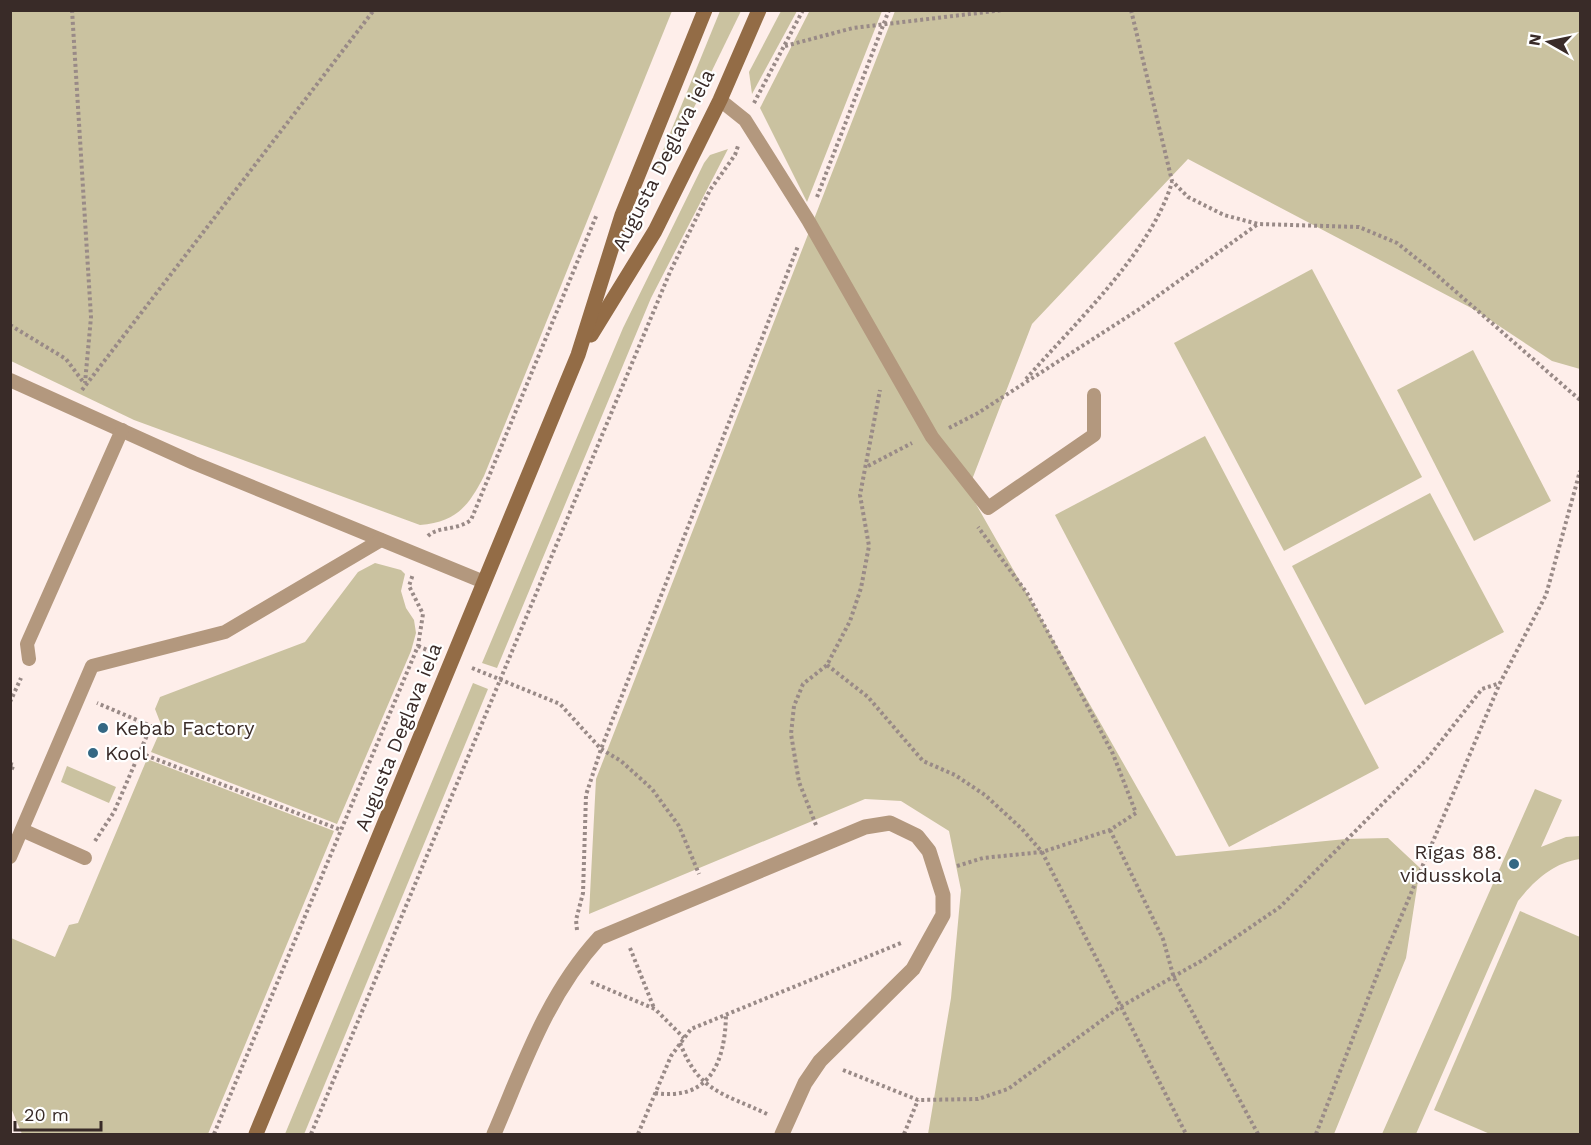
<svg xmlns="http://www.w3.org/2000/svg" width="1591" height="1145" font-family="'Work Sans',sans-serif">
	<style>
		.green { fill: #cac2a0 }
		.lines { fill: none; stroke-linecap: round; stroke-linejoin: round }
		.path { stroke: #998a87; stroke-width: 4; stroke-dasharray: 3 3; stroke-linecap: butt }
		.service { stroke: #b3987e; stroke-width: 14 }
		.minor { stroke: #b3987e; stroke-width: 15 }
		.secondary { stroke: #936c46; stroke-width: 15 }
		.poi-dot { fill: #346884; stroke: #fff; stroke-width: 2 }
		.labels { text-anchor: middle; stroke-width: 4.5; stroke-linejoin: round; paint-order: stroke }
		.street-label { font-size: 20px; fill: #392b28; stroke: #fff }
		.poi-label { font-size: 20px; fill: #392b28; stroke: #fff; text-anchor: start }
	</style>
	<rect width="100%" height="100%" fill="#feeeea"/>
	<g class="green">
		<polygon points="810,10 882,11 807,202 760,108"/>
		<path d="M10,11H672L484,476C468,507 456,522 420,525L134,420L11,361Z"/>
		<polygon points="720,11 741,11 668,161 655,170"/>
		<polygon points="781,11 797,11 752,94 749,72"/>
		<polygon points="895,11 1580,11 1580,369 1552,361 1475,310 1188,159 1032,324 968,490 1176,856 1346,839 1388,838 1420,868 1406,958 1334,1134 928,1134 951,998 961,890 949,831 901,801 865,799 589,914 596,779"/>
		<polygon points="728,149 651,298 497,668 482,663 623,328 704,163 710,155"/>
		<polygon points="1312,269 1422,477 1284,551 1174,343"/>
		<polygon points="1473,350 1551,501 1474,541 1397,390"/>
		<polygon points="1205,436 1379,768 1229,847 1055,515"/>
		<polygon points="1430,493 1504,632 1365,705 1292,566"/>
		<polygon points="375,563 401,570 405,574 401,591 406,608 414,620 416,633 411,651 337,824 151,752 162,727 155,709 160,697 305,642 358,572"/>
		<polygon points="473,683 488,689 305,1132 304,1134 285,1134"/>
		<polygon points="147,759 334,831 208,1134 22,1134 11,1108 11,938 55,957 69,925 78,923"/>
		<polygon points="67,766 116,787 109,803 61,782"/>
		<path d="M1535,789L1562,800L1541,847L1566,837L1580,836V859C1553,863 1535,880 1518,901L1416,1134H1382Z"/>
		<polygon points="1520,911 1580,937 1580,1134 1490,1134 1434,1110"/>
	</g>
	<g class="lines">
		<g class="path">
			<polyline points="72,10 91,317 85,383"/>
			<polyline points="1131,10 1172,181 1188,197 1224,215 1258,224 1359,227 1397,243 1431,270 1580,400"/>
			<polyline points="785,46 853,28 1003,10"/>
			<polyline points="754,103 803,10"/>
			<polyline points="817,197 889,10"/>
			<polyline points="10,325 66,359 84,383"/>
			<path d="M1026,379C1074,324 1152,251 1172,182"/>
			<polyline points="82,390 374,10"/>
			<polyline points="949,428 978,413 1141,308 1258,224"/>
			<polyline points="868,466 912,443"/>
			<path d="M428,536C438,526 456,531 471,520L597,214"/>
			<polyline points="418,646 432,652"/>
			<polyline points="827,665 868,697 923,761 955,775 985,795 1022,829 1042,852 1186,1134"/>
			<polyline points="472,668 560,704 601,749 621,761 652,789 679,826 699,874"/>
			<polyline points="10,702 21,678"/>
			<polyline points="140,753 341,830"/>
			<polyline points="10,764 14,765 10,772"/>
			<polyline points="816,825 799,782 791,734 794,706 803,684 827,665 850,621 861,588 869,546 860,495 880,390"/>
			<polyline points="1110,830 1163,939 1174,978 1258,1134"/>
			<polyline points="95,841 114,812 151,726 97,703"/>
			<polyline points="957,866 983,858 1042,852 1110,830 1136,813 1113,754 1027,593 978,527"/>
			<polyline points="577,930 576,920 583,893 586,795 601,749 798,246"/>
			<polyline points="630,948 654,1008"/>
			<polyline points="591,982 655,1009 684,1038"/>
			<path d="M680,1043C699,1092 723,1093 767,1114"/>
			<polyline points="843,1070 918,1100 978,1099 1008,1089 1120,1007 1201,961 1280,907 1427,759 1482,689 1500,683"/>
			<path d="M655,1093C710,1101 725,1062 726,1015"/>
			<polyline points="214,1134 418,646 423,614 409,586 413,574"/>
			<polyline points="311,1134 670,272 710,190 735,155 738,146"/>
			<polyline points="638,1134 671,1056 691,1029 901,943"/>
			<polyline points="904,1134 918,1100"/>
			<polyline points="1316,1134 1384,957 1500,683 1546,595 1580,471"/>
		</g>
		<g class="service">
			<polyline points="720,100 745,120 808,220 932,437 988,508 1094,435 1094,395"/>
			<polyline points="10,380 194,463 484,582"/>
			<polyline points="29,659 27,644 122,430"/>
			<polyline points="22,830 85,858"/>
			<polyline points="10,857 92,666 225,632 381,540"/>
		</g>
		<path class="minor" d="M494,1134C524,1064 547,995 599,938L865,827L890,823L917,836L929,851L943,895V915L913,969L820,1061L805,1083L782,1134"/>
		<g class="secondary">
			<polyline points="591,335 655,231 720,100 759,10"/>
			<polyline points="256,1134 578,355 622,215 705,10"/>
		</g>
	</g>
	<g class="poi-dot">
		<circle cx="103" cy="728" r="6"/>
		<circle cx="93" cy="753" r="6"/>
		<circle cx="1514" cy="864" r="6"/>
	</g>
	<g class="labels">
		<g class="street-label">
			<text transform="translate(663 160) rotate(-63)" y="7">Augusta Deglava iela</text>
			<text transform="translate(398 737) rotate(-68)" y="7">Augusta Deglava iela</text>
		</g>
		<g class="poi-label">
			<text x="115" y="735">Kebab Factory</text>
			<text x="105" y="760">Kool</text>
			<text x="1502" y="859" text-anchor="end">Rīgas 88.<tspan x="1502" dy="23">vidusskola</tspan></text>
		</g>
	</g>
	<rect width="1591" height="1145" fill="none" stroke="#392b28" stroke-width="24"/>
	<g transform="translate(1549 42) rotate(279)" stroke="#ffffff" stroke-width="4.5" paint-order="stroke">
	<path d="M0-4.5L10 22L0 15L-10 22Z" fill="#392b28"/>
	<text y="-9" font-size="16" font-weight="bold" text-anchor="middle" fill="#392b28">N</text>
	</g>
	<path d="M15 1121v9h86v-9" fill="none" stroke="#392b28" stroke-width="3"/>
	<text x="24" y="1121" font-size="18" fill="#392b28" stroke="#ffffff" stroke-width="4.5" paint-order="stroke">20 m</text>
</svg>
